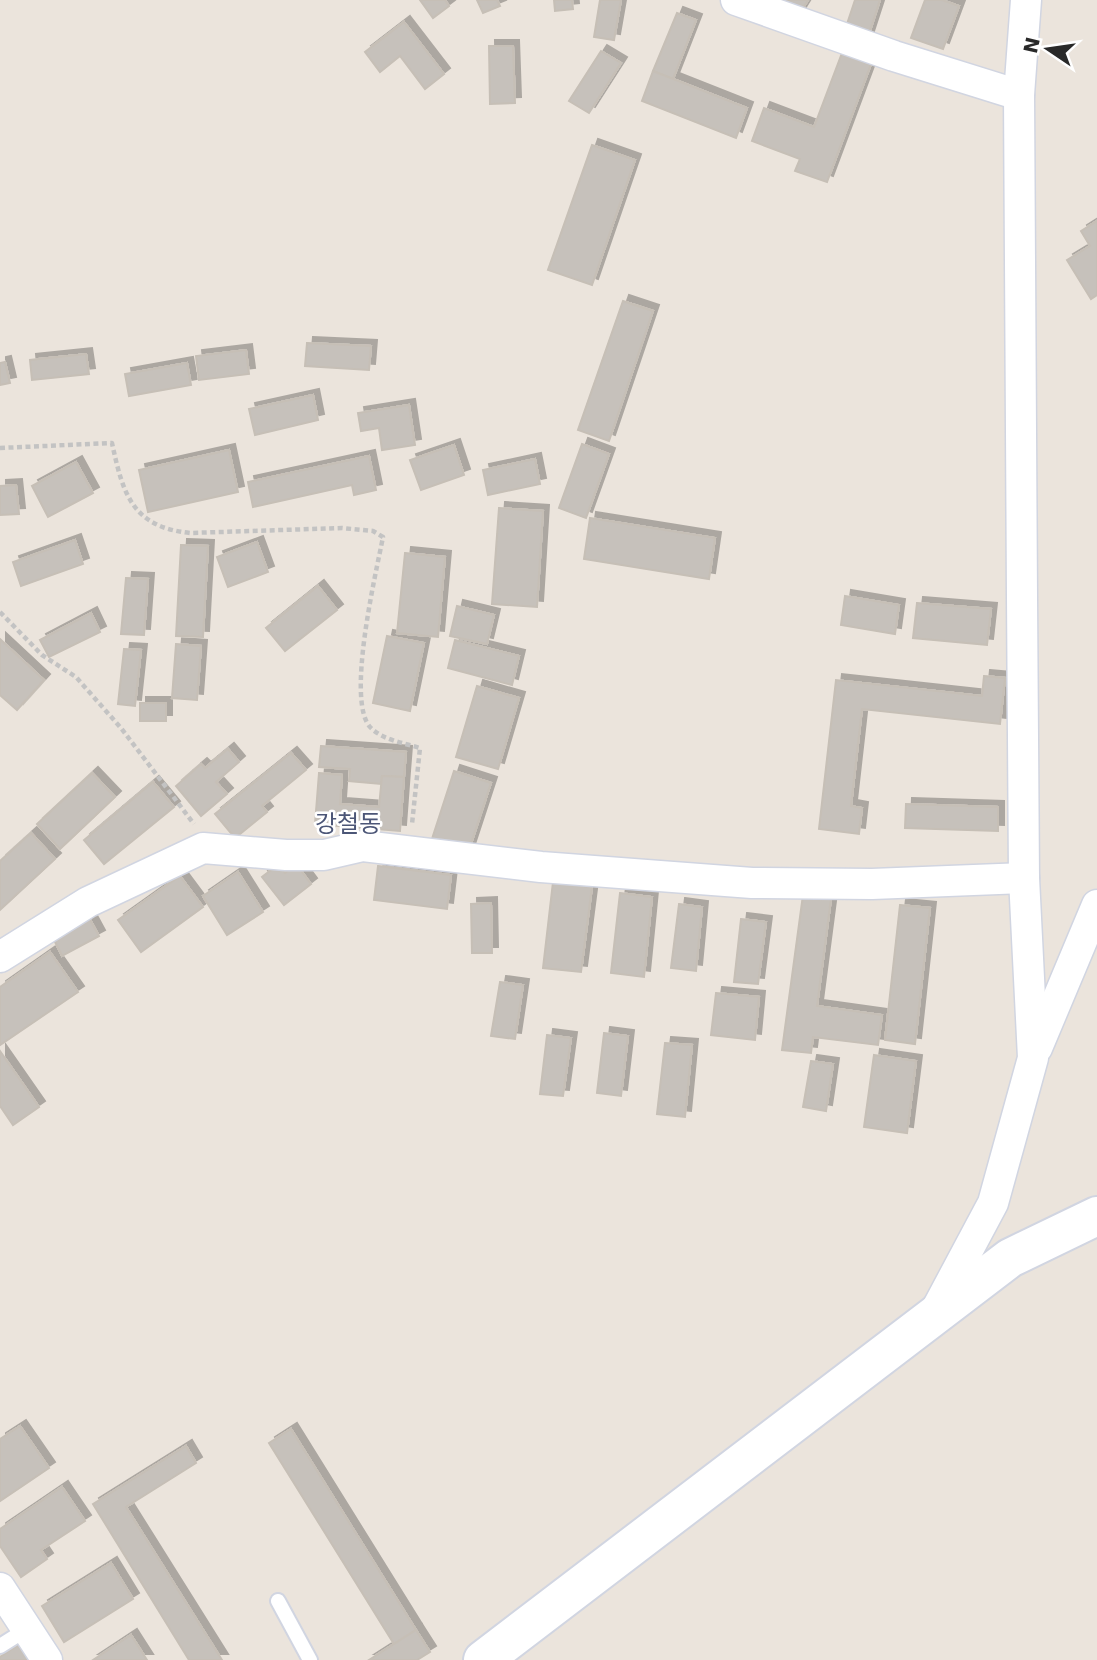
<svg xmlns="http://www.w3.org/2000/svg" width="1097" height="1660" font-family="'DejaVu Sans','Noto Sans KR',sans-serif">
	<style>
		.building { fill: #c6c1bb; stroke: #c6bfb6; stroke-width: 2; filter: url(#shadow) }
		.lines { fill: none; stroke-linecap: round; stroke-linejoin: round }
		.lane-casing { stroke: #d1d5e1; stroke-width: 18 }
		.street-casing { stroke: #d1d5e1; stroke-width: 33 }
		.secondary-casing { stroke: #d1d5e1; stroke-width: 42 }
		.path { stroke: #c3c3c3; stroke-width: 4.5; stroke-dasharray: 5 3.5; stroke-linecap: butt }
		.lane { stroke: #fff; stroke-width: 14 }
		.street { stroke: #fff; stroke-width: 30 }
		.secondary { stroke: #fff; stroke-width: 38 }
		.labels { text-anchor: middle; stroke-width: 5; stroke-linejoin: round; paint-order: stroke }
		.quarter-label { font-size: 24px; fill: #4c5677; stroke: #fff }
	</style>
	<defs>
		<filter id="shadow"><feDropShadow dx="6" dy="-6" stdDeviation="0" flood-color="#0004"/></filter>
	</defs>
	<rect width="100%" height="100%" fill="#ebe4dc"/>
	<g class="building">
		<polygon points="420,0 445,0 449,6 433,18"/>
		<polygon points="477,0 497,0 500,6 483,13"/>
		<polygon points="554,0 572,0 573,9 555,11"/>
		<polygon points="600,0 621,0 614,40 594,37"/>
		<polygon points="784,0 808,0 798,16 781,5"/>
		<polygon points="855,0 880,0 868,37 845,30"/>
		<polygon points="925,0 942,0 959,6 943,49 911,38"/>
		<polygon points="677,13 696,20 673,79 653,71"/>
		<polygon points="404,22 444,74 425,89 400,56 380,72 365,52"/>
		<polygon points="489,46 513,46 515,103 490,104"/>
		<polygon points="601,51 621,63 589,113 569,101"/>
		<polygon points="842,53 871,64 827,182 795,171 800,159 752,141 764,108 814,127"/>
		<polygon points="653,71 747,108 736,138 642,101"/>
		<polygon points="592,145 635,160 592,285 548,270"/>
		<polygon points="1097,221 1097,295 1091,299 1067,260 1090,246 1081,231"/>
		<polygon points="623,301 653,311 609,441 578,430"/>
		<polygon points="307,343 371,346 369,370 305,366"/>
		<polygon points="246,350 249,374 199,380 196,356"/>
		<polygon points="86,354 89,374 32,380 30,360"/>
		<polygon points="5,362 10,383 0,385 0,363"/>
		<polygon points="187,363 191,385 129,396 125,374"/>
		<polygon points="313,395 318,420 255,435 249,409"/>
		<polygon points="409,405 415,445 382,450 379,428 361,431 358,413"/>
		<polygon points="582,444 609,454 586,518 559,508"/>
		<polygon points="454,445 464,475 421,490 410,460"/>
		<polygon points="229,450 238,492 148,512 139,470"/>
		<polygon points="369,456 376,490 354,495 352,485 253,507 248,482"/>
		<polygon points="535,459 540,484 488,495 483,470"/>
		<polygon points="76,462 93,493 48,517 32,486"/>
		<polygon points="16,485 19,514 0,515 0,486"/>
		<polygon points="499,508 543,511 537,607 492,604"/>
		<polygon points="590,518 715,538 709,579 584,559"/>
		<polygon points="75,540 83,564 21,586 13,562"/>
		<polygon points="257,542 268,572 228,587 217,557"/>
		<polygon points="181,545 208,546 203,637 176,636"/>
		<polygon points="405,553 445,557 438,637 397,633"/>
		<polygon points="126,578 148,579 144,635 121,634"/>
		<polygon points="318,586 337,610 285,651 266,628"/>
		<polygon points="845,596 899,605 895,634 841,625"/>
		<polygon points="917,603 991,609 987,645 913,638"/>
		<polygon points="457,606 494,615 487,644 450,636"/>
		<polygon points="91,613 100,632 49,657 40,640"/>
		<polygon points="387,636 424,643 410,711 373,703"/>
		<polygon points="0,639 44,680 17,710 0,695"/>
		<polygon points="455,640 519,656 512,685 448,668"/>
		<polygon points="176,644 201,646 197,700 172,698"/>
		<polygon points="124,649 141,650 135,706 118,704"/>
		<polygon points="984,676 1005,678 1000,724 862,709 851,806 862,808 859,834 819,829 836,680 982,696"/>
		<polygon points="477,686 519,698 498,769 456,757"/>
		<rect x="140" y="703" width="26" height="18"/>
		<polygon points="321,746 406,752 404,777 382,776 381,784 349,781 350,769 319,767"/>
		<polygon points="228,749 239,762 216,782 227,794 201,816 176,786 201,764 205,768"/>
		<polygon points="291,753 306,770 262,806 267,812 235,838 215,814"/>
		<polygon points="454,771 491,783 467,856 430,845"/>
		<polygon points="92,773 115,797 60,849 37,824"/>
		<polygon points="319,773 342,775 340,804 379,807 382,776 404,777 400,831 315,824"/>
		<polygon points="153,782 174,807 104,864 84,840"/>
		<polygon points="906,804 998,807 998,831 905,828"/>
		<polygon points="31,833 55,859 0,910 0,861"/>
		<polygon points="279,864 285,873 296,864 311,884 284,905 262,877"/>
		<polygon points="378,866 451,875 447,909 374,900"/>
		<polygon points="238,872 263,912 227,935 203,896"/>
		<polygon points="180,876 203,907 141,952 118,920"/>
		<polygon points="553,882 592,887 581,972 543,968"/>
		<polygon points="620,893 652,897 644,977 611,973"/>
		<polygon points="803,895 831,899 817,1006 882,1015 878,1045 813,1037 811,1053 782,1050"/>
		<polygon points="491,903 492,953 472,953 471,904"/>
		<polygon points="679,904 702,907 696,971 671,968"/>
		<polygon points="900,905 930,908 915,1044 885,1040"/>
		<polygon points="87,914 99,936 62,956 51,934"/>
		<polygon points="741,919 766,922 758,984 734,982"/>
		<polygon points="50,952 78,992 0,1045 0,987"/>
		<polygon points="500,982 523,985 515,1039 491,1036"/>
		<polygon points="716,993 759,997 755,1040 711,1035"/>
		<polygon points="604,1033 628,1036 621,1096 597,1093"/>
		<polygon points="547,1035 571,1038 563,1096 540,1094"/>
		<polygon points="665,1043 692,1045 685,1117 657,1114"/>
		<polygon points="0,1051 39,1107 13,1125 0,1106"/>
		<polygon points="874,1055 916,1061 907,1133 864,1127"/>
		<polygon points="811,1061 833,1064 826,1111 803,1107"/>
		<polygon points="20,1426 49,1468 0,1501 0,1439"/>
		<polygon points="291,1429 416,1630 394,1644 269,1443"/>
		<polygon points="186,1446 196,1463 126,1507 222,1660 189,1660 93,1504"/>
		<polygon points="62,1487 85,1521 41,1550 47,1559 21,1577 0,1546 0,1529"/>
		<polygon points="111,1563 133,1599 64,1642 42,1606"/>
		<polygon points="416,1630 430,1652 417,1660 369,1660"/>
		<polygon points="131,1635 147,1660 93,1660"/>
		<polygon points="24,1641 36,1660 0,1660 0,1657"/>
	</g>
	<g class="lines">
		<defs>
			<g id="lane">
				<polyline points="278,1601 310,1660"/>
				<polyline points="0,1646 27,1629"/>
			</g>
			<g id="street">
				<polyline points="736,0 894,56 1019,95"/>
				<polyline points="0,957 88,902 203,848 286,855 324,855 363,846 541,867 752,883 872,884 1024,878"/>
				<polyline points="1037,1048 1097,905"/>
				<polyline points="936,1310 993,1203 1033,1058 1024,878 1022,597 1019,95 1026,0"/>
				<polyline points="0,1588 47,1660"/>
			</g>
			<polyline id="secondary" points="483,1660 1010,1258 1097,1216"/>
		</defs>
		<use href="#lane" class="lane-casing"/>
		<use href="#street" class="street-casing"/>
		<use href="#secondary" class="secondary-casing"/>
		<g class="path">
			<path d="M0,448L112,443C123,494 132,527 190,533L342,528L373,531L383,537C376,573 345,703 371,728C383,740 404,743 420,748L412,824"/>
			<polyline points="0,612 42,655 76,677 121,728 194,824"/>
		</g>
		<use href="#lane" class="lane"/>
		<use href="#street" class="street"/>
		<use href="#secondary" class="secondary"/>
	</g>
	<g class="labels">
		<g class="quarter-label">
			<text x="348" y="832">강철동</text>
		</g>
	</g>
	<g transform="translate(1048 49) rotate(283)" stroke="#ffffff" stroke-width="5" paint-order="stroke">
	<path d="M0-5L12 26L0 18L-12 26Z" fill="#292929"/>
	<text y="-10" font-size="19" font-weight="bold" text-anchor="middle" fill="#292929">N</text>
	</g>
</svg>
